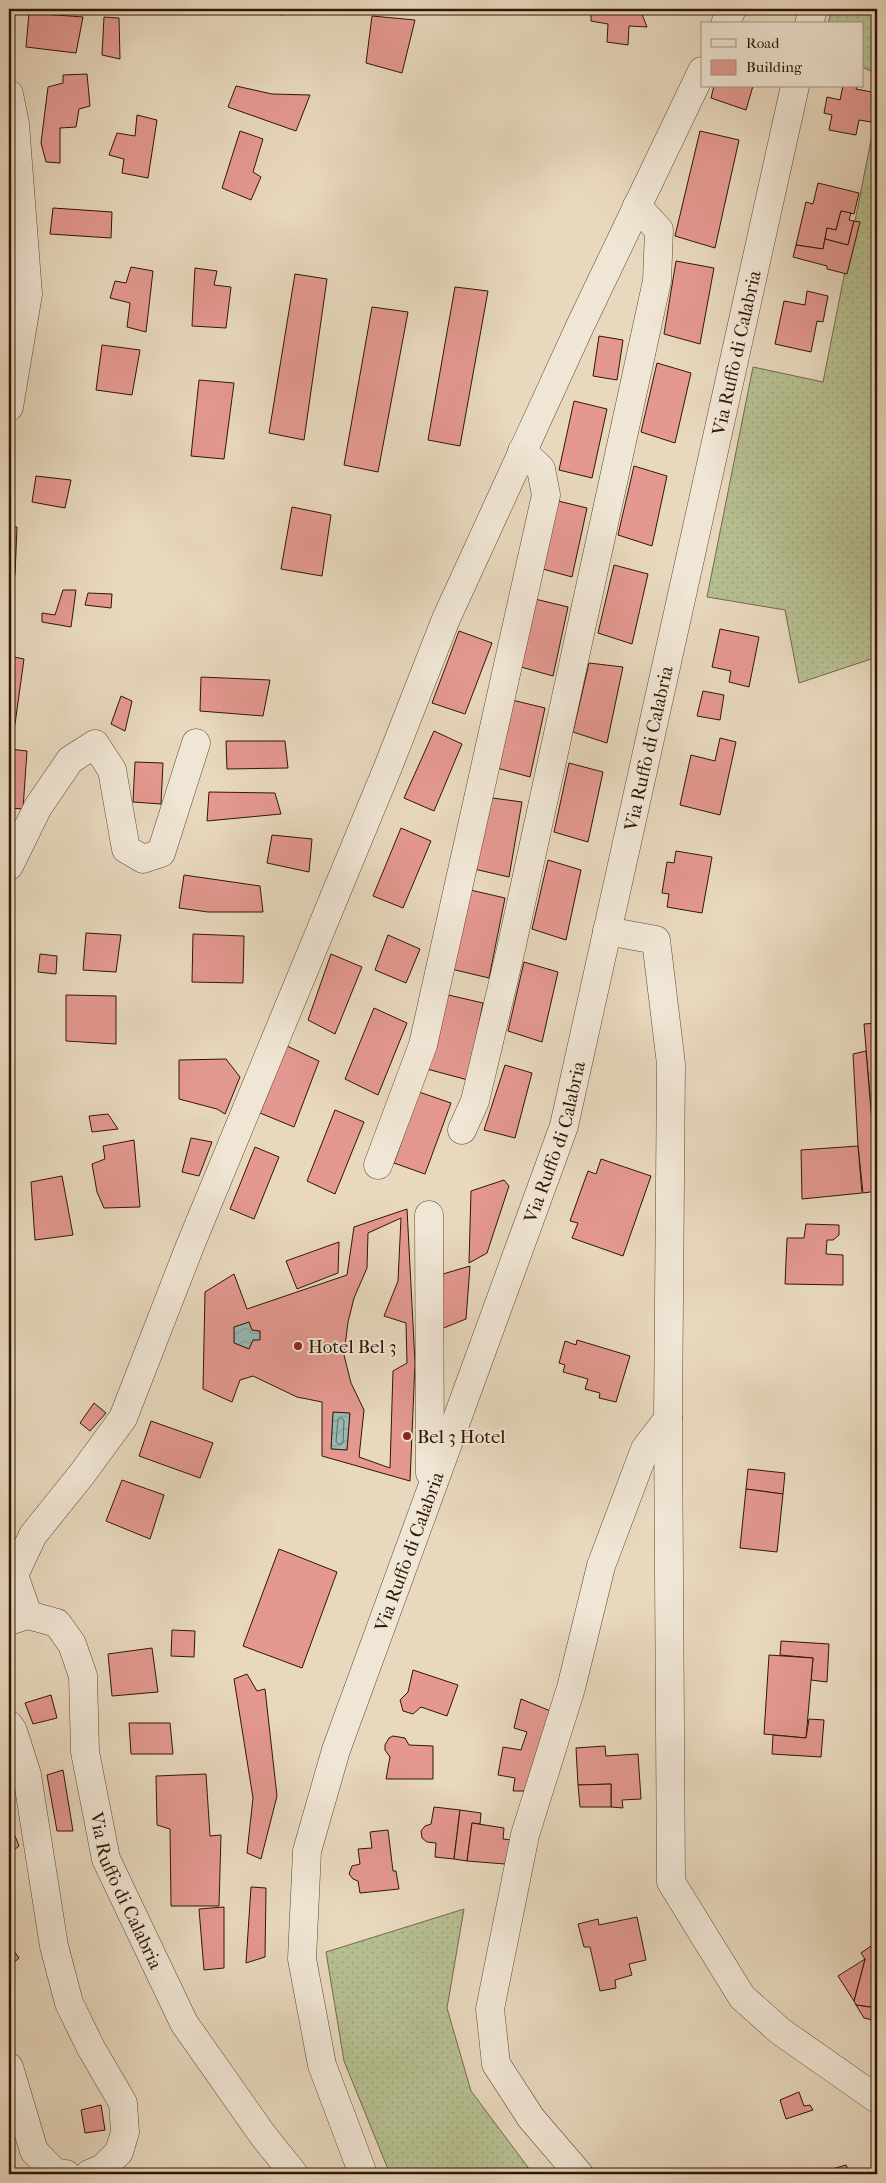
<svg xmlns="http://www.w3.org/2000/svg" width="886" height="2183" font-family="'IM FELL French Canon',serif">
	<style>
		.grass { fill: url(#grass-dots); stroke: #736a4a }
		.water { fill: url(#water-waves); stroke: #6e786e }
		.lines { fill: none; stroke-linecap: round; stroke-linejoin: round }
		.shore { stroke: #64685c; stroke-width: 1 }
		.building { fill: #e49891; stroke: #301603; fill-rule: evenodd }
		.minor-casing { stroke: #5e4632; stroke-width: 29 }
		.minor { stroke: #f0e6d5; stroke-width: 28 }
		.poi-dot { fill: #8f2418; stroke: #f0e6d5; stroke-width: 2 }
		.labels { text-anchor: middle; stroke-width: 4; stroke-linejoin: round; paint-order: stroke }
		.street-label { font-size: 19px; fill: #301603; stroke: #f0e6d5 }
		.poi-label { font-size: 19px; fill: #301603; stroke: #f0e6d5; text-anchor: start }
	</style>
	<defs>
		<pattern id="grass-dots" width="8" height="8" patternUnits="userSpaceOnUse" patternTransform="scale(1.25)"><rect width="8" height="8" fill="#b6bf91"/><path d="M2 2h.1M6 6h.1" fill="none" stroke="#9da37b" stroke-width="1.8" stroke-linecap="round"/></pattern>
		<pattern id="water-waves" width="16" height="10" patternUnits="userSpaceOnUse" patternTransform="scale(1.25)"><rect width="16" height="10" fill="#98b9b6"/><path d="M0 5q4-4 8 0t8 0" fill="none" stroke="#839e9b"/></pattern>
	</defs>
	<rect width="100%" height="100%" fill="#e8d8be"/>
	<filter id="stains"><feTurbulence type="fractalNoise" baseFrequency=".004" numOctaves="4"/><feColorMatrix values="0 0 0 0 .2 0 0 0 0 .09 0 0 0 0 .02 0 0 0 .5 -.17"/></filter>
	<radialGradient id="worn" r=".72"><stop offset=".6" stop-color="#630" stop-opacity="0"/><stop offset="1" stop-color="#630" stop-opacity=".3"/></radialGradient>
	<g class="grass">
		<polygon points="832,9 877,9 877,74 862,67 862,24 828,24"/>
		<polygon points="877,110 877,657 799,683 785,610 707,597 753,367 823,382"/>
		<polygon points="464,1909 447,2008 471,2091 533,2174 390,2174 344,2061 326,1952"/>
	</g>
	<g class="water">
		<polygon points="249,1322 252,1330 260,1331 260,1340 253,1340 249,1349 234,1343 234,1327"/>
		<polygon points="333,1412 350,1413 347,1450 331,1449"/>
	</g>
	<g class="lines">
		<polygon class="shore" points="340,1417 344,1420 343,1443 340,1445 336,1442 338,1419"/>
	</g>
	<g class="building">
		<polygon points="264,9 283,9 283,15 264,12"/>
		<polygon points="591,9 640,9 647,27 629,26 628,45 607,42 608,24 591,21"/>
		<polygon points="702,9 722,9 722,13 702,11"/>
		<polygon points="29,13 83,17 76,53 26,47"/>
		<polygon points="372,16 415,20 402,73 366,63"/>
		<polygon points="104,17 119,18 120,59 102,55"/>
		<polygon points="87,74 90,106 79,109 76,127 60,128 60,163 46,162 41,143 48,87 63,83 63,75"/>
		<polygon points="236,86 272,94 310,95 296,131 228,107"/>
		<polygon points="714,86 753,86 746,110 711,98"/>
		<polygon points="843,86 857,86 856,89 877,93 871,122 859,120 856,135 829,130 832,115 824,113 827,97 840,100"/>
		<polygon points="137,115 157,120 148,178 122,173 124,159 109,155 117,133 135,136"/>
		<polygon points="240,131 263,139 253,172 261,177 251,200 222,188"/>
		<polygon points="700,131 739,140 715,248 675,236"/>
		<polygon points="818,183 859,193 854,214 841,211 836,230 827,228 823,249 796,245 806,202 813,204"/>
		<polygon points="53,208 112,212 111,238 50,234"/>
		<polygon points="841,211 851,213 849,220 854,221 848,245 825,239 827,228 836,230"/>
		<polygon points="854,221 860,222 847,274 827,269 827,266 793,257 796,245 823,249 825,239 848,245"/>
		<polygon points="676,261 714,268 700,344 664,334"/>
		<polygon points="131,267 153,271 146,332 127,327 130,303 110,298 115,281 126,283"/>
		<polygon points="195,268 217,271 214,285 231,287 226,328 192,326"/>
		<polygon points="295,274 327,279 304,440 269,433"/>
		<polygon points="455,287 488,291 460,446 428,440"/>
		<polygon points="807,291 828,296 823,322 817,321 811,352 775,344 784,301 805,305"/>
		<polygon points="372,307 408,312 378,472 344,465"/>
		<polygon points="599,336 623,340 617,380 593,376"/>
		<polygon points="102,345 140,350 132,395 96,390"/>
		<polygon points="657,363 691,373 675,443 641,432"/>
		<polygon points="199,380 234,383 224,459 191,456"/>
		<polygon points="574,401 607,409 592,478 559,470"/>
		<polygon points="634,466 667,476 652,546 618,535"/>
		<polygon points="36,476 71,480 65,508 32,502"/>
		<polygon points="554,500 587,508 572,577 539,568"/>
		<polygon points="292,507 331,515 322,576 281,569"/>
		<polygon points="9,527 17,527 15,575 9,575"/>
		<polygon points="614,565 648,574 632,644 598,633"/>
		<polygon points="63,590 76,590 71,627 42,622 42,613 55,615"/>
		<polygon points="88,593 112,594 111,608 85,605"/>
		<polygon points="535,599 568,607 553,676 521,667"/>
		<polygon points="720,629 759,637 749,687 729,682 731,671 712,667"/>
		<polygon points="459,631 492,643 465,714 432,703"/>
		<polygon points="9,656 24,659 15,724 9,723"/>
		<polygon points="589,663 623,667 607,743 573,732"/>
		<polygon points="201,677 270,680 263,716 200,711"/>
		<polygon points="703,691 724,695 720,720 697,716"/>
		<polygon points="121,696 132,701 125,731 111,724"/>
		<polygon points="512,700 545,708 530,777 497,768"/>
		<polygon points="434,731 462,744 434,811 404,798"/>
		<polygon points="720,738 736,742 720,815 680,805 691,755 715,761"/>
		<polygon points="226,741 285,741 288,768 227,769"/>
		<polygon points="9,749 27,751 23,809 9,808"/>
		<polygon points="135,762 163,763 161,804 133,802"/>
		<polygon points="569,763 603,772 588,842 554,832"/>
		<polygon points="209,792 275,793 281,814 207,821"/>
		<polygon points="485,797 522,802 509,877 474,869"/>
		<polygon points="401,828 431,841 403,908 373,896"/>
		<polygon points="272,835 312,839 309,872 267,863"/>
		<polygon points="676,851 712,857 702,913 667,907 669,894 662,893 667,862 674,863"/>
		<polygon points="548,860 581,870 566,940 532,929"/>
		<polygon points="184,875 260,886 263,912 208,912 179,908"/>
		<polygon points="466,889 505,898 489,978 451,969"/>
		<polygon points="86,933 121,935 116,972 83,970"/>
		<polygon points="193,934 244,936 243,983 192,982"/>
		<polygon points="388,935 420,949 406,983 375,970"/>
		<polygon points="40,954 57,956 56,974 38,972"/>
		<polygon points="331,954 362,967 335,1034 308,1020"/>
		<polygon points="524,962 558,972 542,1042 508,1031"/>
		<polygon points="444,994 483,1003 468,1080 427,1069"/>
		<polygon points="66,995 116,996 116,1044 66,1041"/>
		<polygon points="374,1008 407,1023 378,1095 345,1079"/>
		<polygon points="877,1023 877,1170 876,1170 864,1024"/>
		<polygon points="287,1046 319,1061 294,1127 260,1113"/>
		<polygon points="866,1051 876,1170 877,1170 877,1191 863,1193 858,1146 853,1054"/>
		<polygon points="226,1059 240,1077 225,1114 217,1109 179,1099 179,1060"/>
		<polygon points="505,1065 532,1073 515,1138 484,1130"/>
		<polygon points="419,1092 451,1103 425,1174 394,1163"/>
		<polygon points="335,1110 364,1122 335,1194 307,1181"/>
		<polygon points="108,1114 118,1129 92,1132 89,1116"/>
		<polygon points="191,1138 212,1142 199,1176 182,1172"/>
		<polygon points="134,1140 140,1207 104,1208 97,1192 92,1164 105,1159 103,1146"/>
		<polygon points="858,1146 862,1193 802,1199 801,1150"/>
		<polygon points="255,1147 279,1157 254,1219 230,1209"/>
		<polygon points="601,1159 651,1176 623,1256 572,1238 578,1223 570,1221 588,1171 596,1174"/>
		<polygon points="62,1176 73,1235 35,1240 31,1182"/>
		<polygon points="504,1180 509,1186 487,1253 469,1263 471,1191"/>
		<path d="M407,1209L415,1363L410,1481L322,1456V1402L297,1397L253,1376L240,1380L232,1402L203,1389L205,1292L234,1274L247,1309L347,1275L354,1227ZM401,1218L398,1281L384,1316L406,1323L407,1363L393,1371L390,1468L359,1457L364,1410L351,1383L344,1355L348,1322L354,1298L367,1268L368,1233ZM249,1322L252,1330L260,1331V1340H253L249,1349L234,1343V1327ZM333,1412L350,1413L347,1450L331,1449Z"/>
		<polygon points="806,1224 839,1225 839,1235 833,1240 827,1240 826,1254 843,1255 843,1285 785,1284 787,1238 804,1238"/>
		<polygon points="339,1242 338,1273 297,1289 286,1261"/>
		<polygon points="470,1266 466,1319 441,1329 443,1274"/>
		<polygon points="577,1340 630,1356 616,1402 599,1398 600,1393 585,1389 588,1379 563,1372 565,1365 559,1363 565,1341 576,1345"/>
		<polygon points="94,1403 106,1413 90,1431 80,1423"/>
		<polygon points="151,1421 213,1443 200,1478 139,1456"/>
		<polygon points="748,1469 785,1473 783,1494 746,1489"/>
		<polygon points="122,1480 164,1495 150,1539 106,1521"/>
		<polygon points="746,1489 783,1494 777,1552 740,1548"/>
		<polygon points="279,1549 337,1572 302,1668 243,1646"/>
		<polygon points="172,1630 195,1631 194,1657 171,1656"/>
		<polygon points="781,1641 829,1644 827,1682 811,1680 813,1658 780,1655"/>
		<polygon points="152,1648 158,1692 112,1696 108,1654"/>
		<polygon points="769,1655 813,1658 806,1738 764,1734"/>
		<polygon points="413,1670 458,1685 447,1716 421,1707 413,1714 403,1711 400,1700 408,1692"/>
		<polygon points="247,1674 257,1691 265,1689 277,1796 261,1859 247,1853 253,1798 234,1679"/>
		<polygon points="51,1695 57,1718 33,1724 25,1703"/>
		<polygon points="521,1699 553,1712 529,1791 513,1791 515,1778 498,1775 503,1747 521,1750 527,1732 514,1728"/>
		<polygon points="809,1719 824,1720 821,1757 772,1754 773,1735 806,1738"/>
		<polygon points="129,1723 170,1723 173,1754 131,1754"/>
		<polygon points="393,1736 405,1738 409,1745 433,1746 433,1779 386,1779 390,1757 385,1750 385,1745 389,1738"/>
		<polygon points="605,1746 606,1756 638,1754 641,1799 622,1800 623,1808 611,1807 611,1784 578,1785 576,1748"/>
		<polygon points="63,1770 73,1831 57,1831 47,1775"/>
		<polygon points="206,1774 210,1836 221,1835 219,1906 171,1906 170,1829 157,1825 156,1776"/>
		<polygon points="611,1784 611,1807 580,1807 578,1785"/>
		<polygon points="434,1807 460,1810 454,1859 435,1857 436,1843 427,1842 422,1838 421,1831 425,1826 431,1824"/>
		<polygon points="460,1810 481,1813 480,1824 472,1823 467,1861 454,1859"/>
		<polygon points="9,1821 19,1846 9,1854"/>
		<polygon points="472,1823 504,1828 503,1839 513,1840 505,1864 467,1861"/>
		<polygon points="388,1830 393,1871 396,1871 399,1889 360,1893 358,1881 353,1879 349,1874 352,1866 360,1864 358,1849 372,1848 370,1832"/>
		<polygon points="251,1887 266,1888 265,1957 246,1963"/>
		<polygon points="224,1907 224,1968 204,1970 199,1909"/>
		<polygon points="637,1917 646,1960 629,1964 632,1975 615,1980 616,1988 600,1991 590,1947 584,1947 578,1924 598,1919 599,1925"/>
		<polygon points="9,1944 19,1958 9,1967"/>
		<polygon points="874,1944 877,1948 877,2008 856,2005 854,2001 865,1959 861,1953"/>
		<polygon points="865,1959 854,2001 838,1976"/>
		<polygon points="856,2005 877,2008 877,2021 864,2018"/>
		<polygon points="799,2092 804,2106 810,2105 813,2110 786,2119 780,2100"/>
		<polygon points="101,2105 105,2130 85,2133 81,2110"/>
		<polygon points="846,2165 850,2174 834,2174 832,2169"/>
	</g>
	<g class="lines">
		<defs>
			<g id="minor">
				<polyline points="725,24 732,9"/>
				<polyline points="809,24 813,9"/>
				<polyline points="9,94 15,124 28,294 9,407"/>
				<polyline points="9,866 38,807 70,760 95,744 112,770 126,849 143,859 161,853 196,743"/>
				<polyline points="607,931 656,940 671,1064 668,1419 671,1882 742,1997 780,2031 877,2099"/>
				<polyline points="462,1130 475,1101 511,949 657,281 659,230 637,206"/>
				<polyline points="378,1165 423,1045 546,495 541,469 522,451"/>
				<polyline points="429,1215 430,1473"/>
				<polyline points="28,1615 14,1575 33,1535 82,1474 123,1418 190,1246 388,767 446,619 581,324 702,71"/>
				<path id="s1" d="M9,1621L28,1615L57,1623L72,1644L83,1676L85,1752L106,1859L184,2023L262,2134L294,2174"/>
				<polyline points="9,1725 13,1731 27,1775 54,1946 69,2003 91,2048 123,2103 125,2132 119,2152 103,2168 89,2174"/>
				<polyline points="9,2067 34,2151 54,2172 66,2174"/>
				<path id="s2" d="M363,2174L322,2065L302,1959L307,1851L336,1750L564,1126L795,86"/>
				<polyline points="579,2174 531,2118 496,2064 490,2009 525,1835 571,1688 601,1566 645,1449 668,1419"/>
			</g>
		</defs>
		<use href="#minor" class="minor-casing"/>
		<use href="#minor" class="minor"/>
	</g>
	<g class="poi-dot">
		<circle cx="298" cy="1346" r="5"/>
		<circle cx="407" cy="1436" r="5"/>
	</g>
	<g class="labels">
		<g class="street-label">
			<text dy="7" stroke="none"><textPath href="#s2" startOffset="1894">Via Ruffo di Calabria</textPath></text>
			<text dy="7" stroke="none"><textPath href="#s2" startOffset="1489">Via Ruffo di Calabria</textPath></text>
			<text dy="7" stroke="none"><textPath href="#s2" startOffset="1084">Via Ruffo di Calabria</textPath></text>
			<text dy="7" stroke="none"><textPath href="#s2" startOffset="649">Via Ruffo di Calabria</textPath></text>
			<text dy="7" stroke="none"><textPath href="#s1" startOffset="331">Via Ruffo di Calabria</textPath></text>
		</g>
		<g class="poi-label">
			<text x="308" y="1353">Hotel Bel 3</text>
			<text x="417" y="1443">Bel 3 Hotel</text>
		</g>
	</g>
	<rect width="886" height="2183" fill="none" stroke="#e8d8be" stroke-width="30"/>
	<rect x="10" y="10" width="866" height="2163" fill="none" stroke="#301603" stroke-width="2.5"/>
	<rect x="15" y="15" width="856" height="2153" fill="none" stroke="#301603"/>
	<rect x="701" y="22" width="162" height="65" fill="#f0e6d5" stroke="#a39381"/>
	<rect x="711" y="39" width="25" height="8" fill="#f0e6d5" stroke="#a39381"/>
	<text x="746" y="48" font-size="15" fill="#301603">Road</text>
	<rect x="711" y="60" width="25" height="15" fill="#e49891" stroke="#a39381"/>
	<text x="746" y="72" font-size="15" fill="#301603">Building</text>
	<rect width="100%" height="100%" filter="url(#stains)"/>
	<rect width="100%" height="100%" fill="url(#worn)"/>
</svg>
